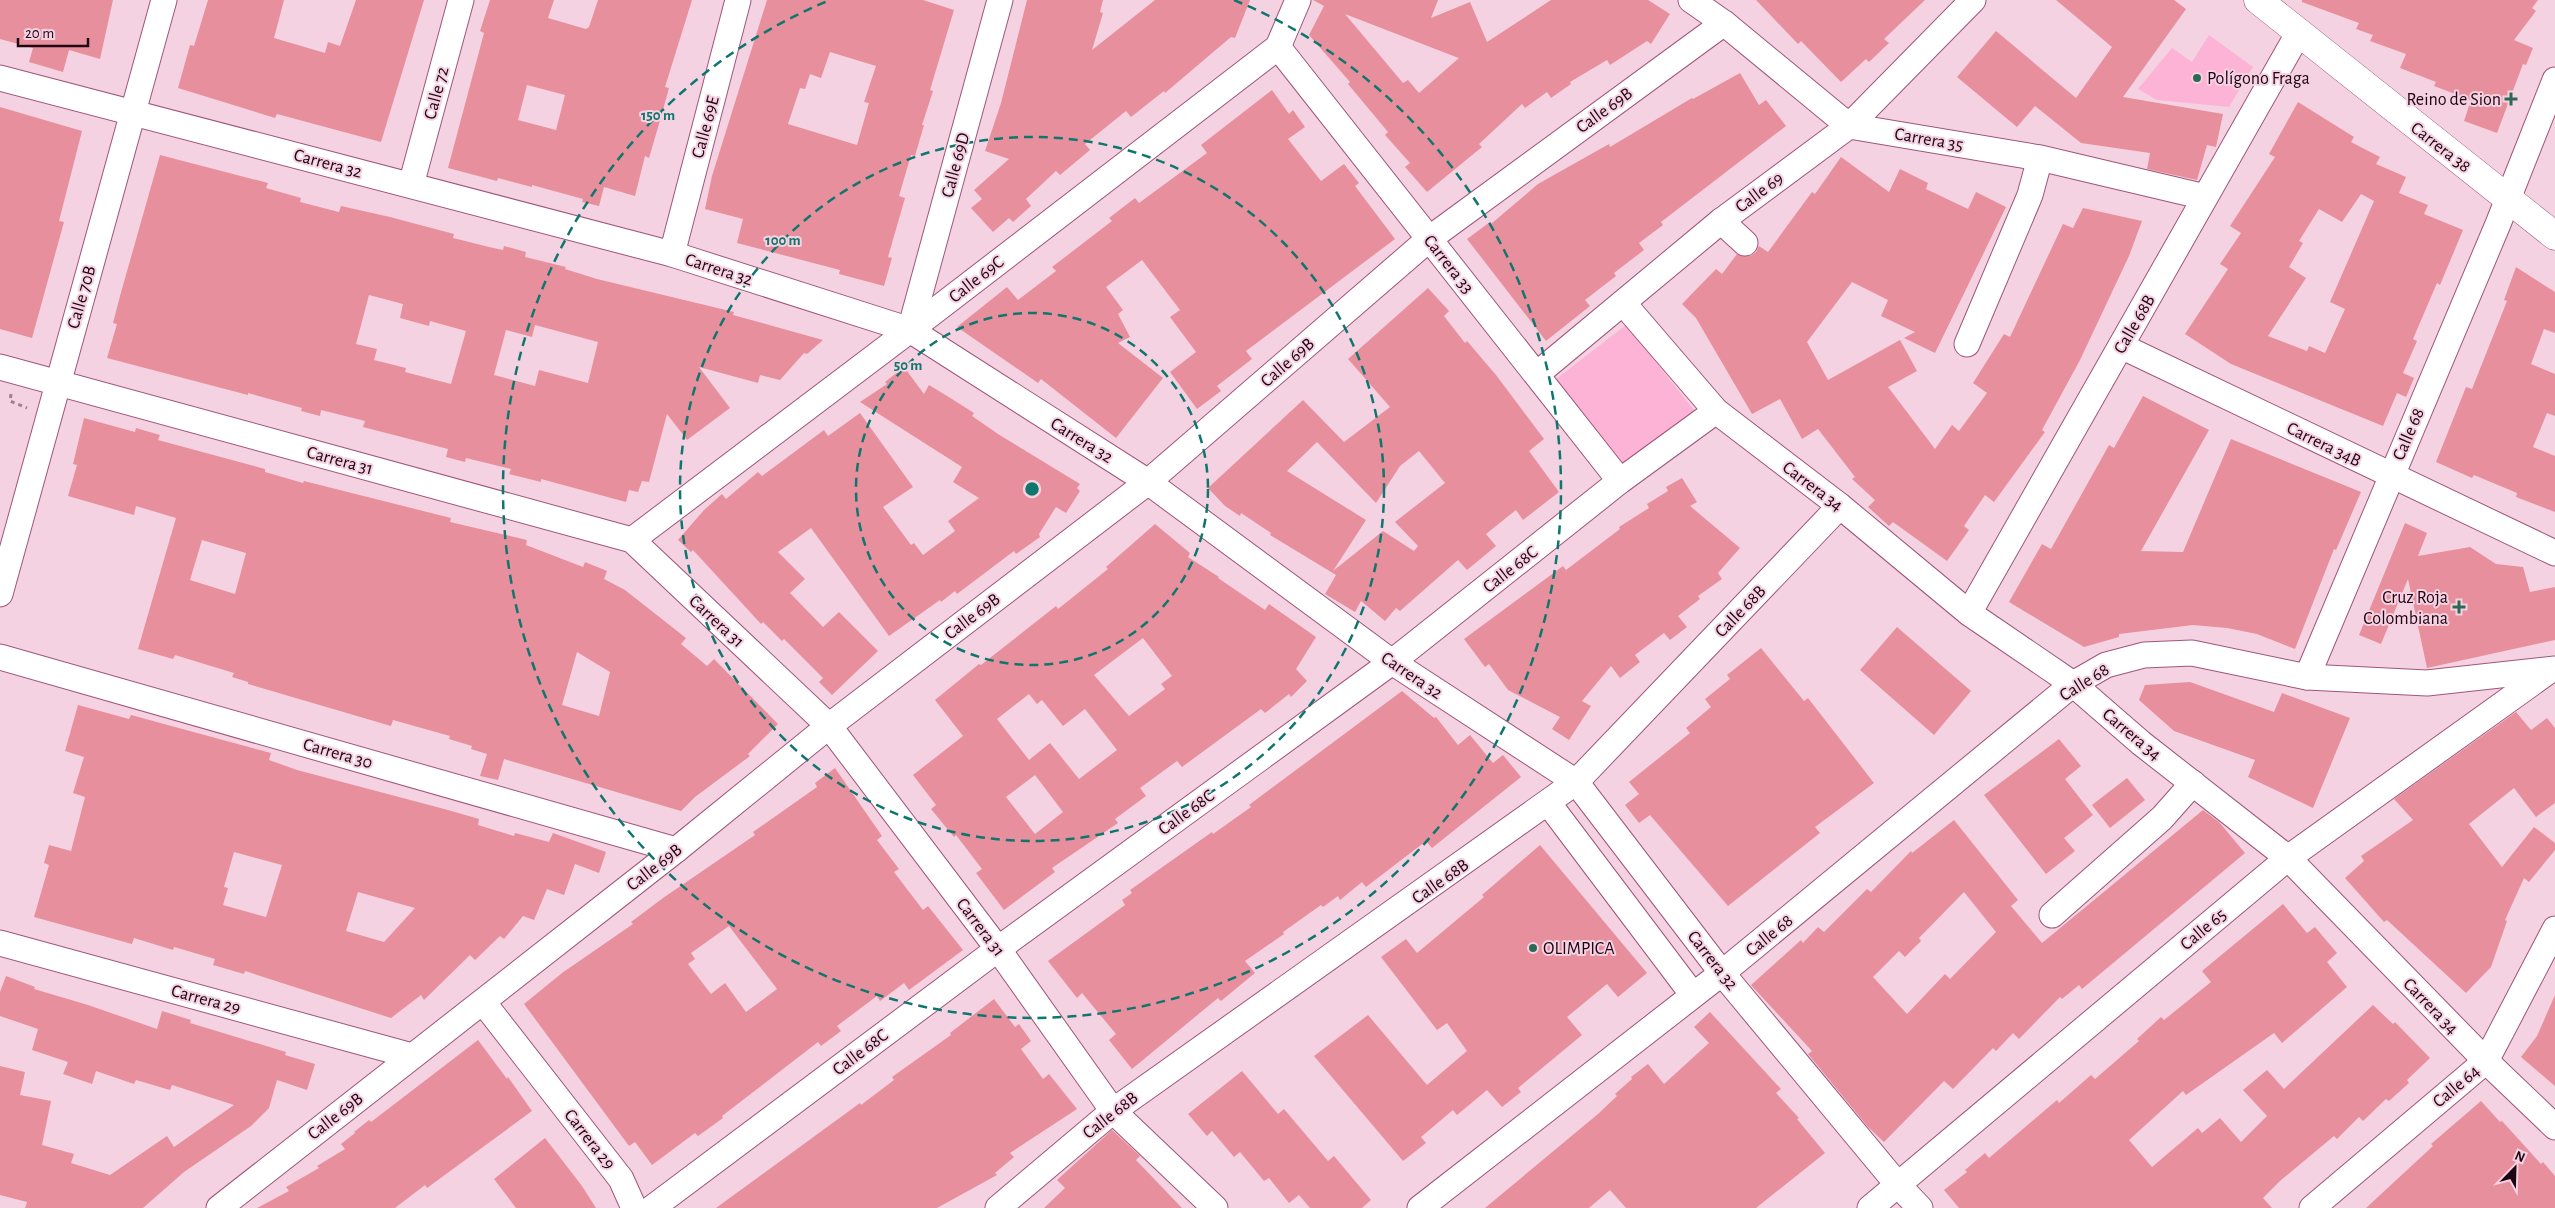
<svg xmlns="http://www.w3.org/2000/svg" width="2555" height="1208" font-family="'Alegreya Sans',sans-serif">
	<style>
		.green { fill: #fcb3d5 }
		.building { fill: #e88f9d; fill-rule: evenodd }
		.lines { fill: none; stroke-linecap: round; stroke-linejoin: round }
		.minor-casing { stroke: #9f557b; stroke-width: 27 }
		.major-casing { stroke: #9f557b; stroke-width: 29 }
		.path { stroke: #a18090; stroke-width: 3; stroke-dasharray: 4 4; stroke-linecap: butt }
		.minor { stroke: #fff; stroke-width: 25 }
		.major { stroke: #fff; stroke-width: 28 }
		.ring { fill: none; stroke: #0f766e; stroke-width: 2.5; stroke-dasharray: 9 6 }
		.poi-dot { fill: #2b6955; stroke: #f5d2e1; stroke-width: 2 }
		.labels { text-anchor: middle; stroke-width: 4; stroke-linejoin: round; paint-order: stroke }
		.poi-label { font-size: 18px; fill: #200414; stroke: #f5d2e1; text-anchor: start }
		.street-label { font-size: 18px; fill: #200414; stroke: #f5d2e1 }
		.centre { fill: #0f766e; stroke: #f5d2e1; stroke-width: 2.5 }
		.ring-label { font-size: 15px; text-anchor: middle; font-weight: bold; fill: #0f766e; stroke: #f5d2e1; stroke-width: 4; stroke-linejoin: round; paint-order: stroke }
	</style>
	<rect width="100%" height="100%" fill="#f5d2e1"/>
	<g class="green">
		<polygon points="2209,35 2253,67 2229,107 2157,100 2138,89 2172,48 2192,62"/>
		<polygon points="1626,325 1698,415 1623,469 1551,383"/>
	</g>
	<g class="building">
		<polygon points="0,0 113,0 100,59 69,50 63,72 29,62 33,48 0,39"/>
		<polygon points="208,0 284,0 274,38 325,53 328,42 340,46 356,0 424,0 381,142 277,114 275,118 178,88 190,45 194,46"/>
		<path d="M490,0H554L548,18L586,29L589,27L598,0H692L665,87L669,88L659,124L649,158L645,156L635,196L604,187L599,206L582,202L583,199L532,185V187L498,178L497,181L448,168L484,33L480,31ZM527,85L565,95L556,130L518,120Z"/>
		<path d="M767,0H923L954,10L930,90L933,91L922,125H924L915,156L911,155L899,196L905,198L888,257L892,258L884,286L839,274L840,270L737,243L743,219L705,209L712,176ZM830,52L876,66L864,102L869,103L857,145L788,124L800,88L805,89L810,74L821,78Z"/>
		<polygon points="1027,0 1103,0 1100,12 1103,13 1092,50 1155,0 1250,0 1235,38 1231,37 1165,93 1164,91 1131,117 1126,111 1085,144 1090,150 1060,175 1056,171 1026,199 1031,206 1013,222 1009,218 993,232 971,208 982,199 974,190 1009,159 985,151 1001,103"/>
		<path d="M1313,0H1438L1431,18L1470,2L1487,42L1551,0H1648L1670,14L1651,44L1647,41L1610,65L1607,60L1570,82L1571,84L1551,98L1547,92L1525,108L1522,104L1479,144L1482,147L1427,192L1405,167L1410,163L1385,135L1388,132L1348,84L1350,82L1309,35L1324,6ZM1345,14L1456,57L1459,58L1419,93L1408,80L1403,83Z"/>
		<polygon points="1756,0 1925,0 1884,39 1889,43 1869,62 1866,59 1841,82 1801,41 1798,44"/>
		<polygon points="2056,0 2174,0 2186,9 2123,97 2223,114 2216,147 2207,145 2197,180 2147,169 2150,153 2081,143 2035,106 2017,127 1957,77 1996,31 2076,98 2112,47"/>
		<polygon points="2302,0 2538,0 2532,8 2536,11 2514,40 2533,48 2526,65 2523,64 2497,133 2464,121 2471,100 2434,86 2436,82 2400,68 2406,54 2370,41 2373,35 2356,29 2359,23 2302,2"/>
		<polygon points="1740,73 1759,105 1766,100 1786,126 1661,222 1663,225 1639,243 1644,250 1614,273 1616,276 1585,300 1590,306 1546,341 1467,239 1490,222 1491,224 1538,184 1609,144 1610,147 1692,98 1693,99"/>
		<polygon points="1272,90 1289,114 1293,110 1305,127 1288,139 1321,181 1344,164 1359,183 1355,186 1395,239 1246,351 1252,359 1217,386 1221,391 1197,409 1170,372 1196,352 1170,317 1180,310 1142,260 1106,287 1123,310 1118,314 1130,337 1118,343 1163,378 1116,438 1041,379 1038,383 957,327 1007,287 1018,300 1056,271 1052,267 1112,221 1109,218 1135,198 1139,203 1207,153 1201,145"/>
		<path d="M2298,102L2354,137L2351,142L2380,157L2376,164L2406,177L2399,193L2428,205L2424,214L2463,230L2440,285L2437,283L2413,339L2417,341L2403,373L2414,378L2406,397L2397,393L2383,426L2231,364L2185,334L2228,269L2220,264L2241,233L2230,226L2275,157L2269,154ZM2361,194L2374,201L2330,302L2345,309L2325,353L2309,346L2307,351L2268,336L2306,278L2289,267L2303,243L2299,241L2319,209L2342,222Z"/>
		<polygon points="0,107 82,131 59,221 64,222 32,338 0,329"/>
		<path d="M160,155L268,183L266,188L301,198L300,202L339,212L341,206L390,217L454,234L453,238L489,247L503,250L504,246L526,252L525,257L566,267L565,269L597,279L734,312L733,315L823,340L807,354L804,353L780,380L760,375L758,383L699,367L730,408L687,440L667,414L649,482L642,481L638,492L629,490L626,502L541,479V482L509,474L511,469L466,458L465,462L446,457L448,449L363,427L365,421L321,410L320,416L301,411L302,408L248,393V395L107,358L117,324L113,323L120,296ZM369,295L403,304L400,318L429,326L430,321L466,331L451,384L405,372L406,368L374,360L377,349L356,344ZM535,325L598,342L588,383L539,370L535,386L494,375L506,330L532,337Z"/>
		<polygon points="1841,157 1889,192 1900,169 1928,183 1926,189 1968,209 1976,192 2006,207 1935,353 1904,338 1915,332 1881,316 1888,300 1852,282 1807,342 1828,380 1900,340 1917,371 1888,387 1935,449 1952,425 1959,431 1987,393 1973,383 2004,334 2010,337 2063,224 2073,228 2083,208 2142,221 2129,256 2080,360 2042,430 2045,432 1994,502 1985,495 1964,526 1969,530 1947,561 1893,522 1889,526 1868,507 1875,500 1852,479 1855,477 1818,429 1802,439 1780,399 1752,414 1696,318 1682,304 1716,269 1722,274 1737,254 1750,256 1756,252 1759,246 1768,252 1812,192 1815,194"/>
		<polygon points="2516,267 2555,292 2555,333 2544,329 2531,364 2555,374 2555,416 2547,413 2533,447 2555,456 2555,512 2516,497 2517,493 2474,475 2472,478 2436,462 2466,387 2472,389 2507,301 2504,300"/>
		<path d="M1428,288L1449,311L1444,316L1465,343L1467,341L1496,375L1544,439L1529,451L1559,492L1523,520L1516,510L1486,534L1496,546L1467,570L1458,560L1400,611L1396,608L1385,621L1361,601L1355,612L1325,594L1336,575L1270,535L1271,533L1241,513L1240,516L1225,506L1208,488L1303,400L1344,442L1390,407L1348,359ZM1317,442L1376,503L1400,466L1419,451L1445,483L1395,522L1418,546L1414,551L1383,531L1333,571L1366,520L1287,471Z"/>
		<polygon points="904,367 924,394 929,385 952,399 974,413 972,416 998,434 1080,484 1077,488 1080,491 1066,513 1056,507 1039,534 1040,537 1016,554 1014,551 957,594 955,591 941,602 940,600 889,636 811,528 778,552 805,579 790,593 823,627 839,612 878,651 832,695 819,682 823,678 784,639 782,641 763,622 761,624 693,550 691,552 678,540 704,510 722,494 726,499 758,472 762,476 824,430 828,436 860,413 913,487 883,507 911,545 914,543 923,555 955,531 948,521 979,498 953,482 962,467 860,402 887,384 885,382"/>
		<polygon points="2143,396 2209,430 2141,551 2183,552 2231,439 2361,492 2336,550 2334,549 2295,649 2257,634 2227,628 2193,625 2119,634 2119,637 2084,647 2009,602 2042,544 2051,549 2109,445 2114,448"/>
		<path d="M84,418L135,432L136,428L160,435L158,440L265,469V472L303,483L304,481L451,518L450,522L527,540L526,545L583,567L585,562L607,571L604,579L625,590L686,638L681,644L707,666L714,659L778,724L748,754L750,756L695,797L681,811L504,759L498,780L480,776L487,754L471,749L472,746L449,739L450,736L393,720L391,726L248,684V682L232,677L234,673L201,663L175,655L173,659L138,649L176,518L136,506L134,515L68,496L77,465L73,464ZM202,540L246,553L235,594L190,580ZM577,652L610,672L599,716L562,705Z"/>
		<polygon points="1682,478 1697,502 1690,506 1740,548 1718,573 1722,579 1698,596 1700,599 1678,616 1687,627 1670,640 1664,633 1635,655 1640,662 1620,678 1611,666 1582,701 1591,706 1569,740 1552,729 1560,717 1508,690 1489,664 1485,667 1464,639 1563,566 1566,570 1620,529 1619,527 1649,508 1647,504 1668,491 1666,487"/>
		<polygon points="2405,523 2427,533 2418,556 2470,547 2496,564 2523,567 2530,592 2555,587 2555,640 2427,668 2408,579 2381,644 2359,635"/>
		<path d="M1155,524L1190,553L1188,557L1219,577L1218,578L1265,610L1269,604L1316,637L1296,669L1307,681L1291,697L1289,694L1265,713L1261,709L1182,767L1177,761L1140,788L1146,796L1115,819L1118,823L1052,868L1055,872L1004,910L976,873L982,869L956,835L954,837L931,809L936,805L913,775L963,736L935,700L979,664L981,665L1056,606L1058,609L1108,569L1106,567ZM1143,638L1172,676L1161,684L1165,689L1129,716L1094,675ZM1029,694L1037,704L1042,700L1063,726L1085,709L1117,750L1079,779L1050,743L1029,760L997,719ZM1035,775L1063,812L1035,834L1006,797Z"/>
		<polygon points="1897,627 1971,691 1934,735 1860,670"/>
		<polygon points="1761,648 1804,701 1808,698 1874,783 1815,827 1820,833 1728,906 1650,815 1639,823 1625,805 1639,794 1629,782 1690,733 1686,728 1711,707 1705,699 1730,679 1727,675"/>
		<polygon points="2190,682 2274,712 2282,693 2350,718 2313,808 2248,777 2255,760 2174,731 2139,700 2145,685"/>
		<polygon points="1402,691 1434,718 1436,717 1458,745 1470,735 1493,763 1503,755 1521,777 1432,848 1426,841 1366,887 1362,882 1340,900 1338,896 1323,907 1321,905 1283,932 1284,934 1245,961 1255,973 1221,1001 1218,998 1132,1069 1109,1040 1116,1034 1082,993 1077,998 1048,961 1125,905 1122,900 1132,893 1130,890 1212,832 1213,834 1251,807 1249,805"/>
		<path d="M78,705L129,719L131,715L271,753L269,760L297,770L448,810L479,819L478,825L514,836L515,833L549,842L553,833L606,852L599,873L575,864L564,895L547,889L534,920L523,916L504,939L500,936L475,960L470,955L424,1000L421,995L391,1018L245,971L244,974L213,965L215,959L174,947L173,950L134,938L132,944L34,917L49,865L44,863L49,845L71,851L85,797L73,793L84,757L65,751ZM234,852L282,865L266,917L223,905L228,888L224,887ZM358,892L415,908L384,942L346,931Z"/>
		<polygon points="2516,712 2531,730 2547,718 2555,728 2555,803 2536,817 2514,788 2469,824 2502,867 2534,827 2555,843 2555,850 2529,882 2524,878 2505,920 2507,921 2491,967 2466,993 2387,920 2384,922 2345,878 2364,861 2361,856 2413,820 2394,799"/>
		<polygon points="2059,739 2081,766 2065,779 2093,815 2064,838 2075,851 2046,874 1984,795"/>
		<path d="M835,768L882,836L877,840L899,869L894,872L923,910L928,906L963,950L909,990L904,983L880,1001L877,996L837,1026L841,1031L821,1046L818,1042L722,1116L723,1118L698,1136L695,1133L652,1165L635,1142L629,1146L524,1004L562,973L633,924L631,922L663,898L755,835L753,832L817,787L815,783ZM729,926L777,989L746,1012L725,983L711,994L688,964L695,959L691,953Z"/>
		<polygon points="2127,778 2145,800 2110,828 2092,805"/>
		<path d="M2203,810L2219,822L2245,853L2082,989L2079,985L2062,999L2060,997L2019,1039L2013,1033L1996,1051L1993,1048L1953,1089L1944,1081L1884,1142L1868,1127L1808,1054L1812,1051L1751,985L1801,940L1803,943L1818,927L1824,932L1867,889L1871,892L1911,851L1912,853L1954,820L2018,900L2011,906L2042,943ZM1964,892L1996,932L1950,979L1945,974L1907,1014L1873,977L1899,951L1905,957L1921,941L1919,938Z"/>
		<polygon points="1540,845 1647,973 1618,997 1607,984 1567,1017 1582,1035 1518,1088 1521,1092 1502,1107 1487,1090 1457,1115 1453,1110 1421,1137 1426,1143 1403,1161 1314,1056 1368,1015 1427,1085 1467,1051 1447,1023 1437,1030 1381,957 1406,939 1417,953 1484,897 1482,895"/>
		<polygon points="2283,904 2307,933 2315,927 2337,953 2327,962 2347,987 2282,1043 2274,1033 2186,1095 2183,1091 2129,1140 2152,1167 2198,1128 2202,1133 2220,1118 2241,1142 2267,1116 2243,1090 2267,1070 2284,1089 2373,1005 2393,1024 2395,1022 2430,1058 2407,1080 2409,1083 2389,1101 2386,1099 2363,1121 2359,1117 2337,1139 2334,1136 2280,1181 2263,1198 2272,1208 1959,1208 1944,1190 1967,1172 1965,1170 1985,1153 1989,1158 2057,1100 2059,1103 2091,1075 2095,1079 2139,1041 2137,1039 2161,1017 2164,1020 2211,982 2202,971"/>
		<polygon points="6,976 35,987 34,989 88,1005 157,1029 162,1011 191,1020 190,1023 210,1029 286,1052 285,1055 315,1064 307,1090 277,1080 269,1108 251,1126 184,1172 143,1208 25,1208 27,1202 0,1195 0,1066 25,1072 20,1095 51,1101 42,1145 74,1154 71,1163 110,1175 167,1136 174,1147 234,1105 172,1085 170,1090 136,1080 134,1084 96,1071 92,1084 63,1074 68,1062 32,1050 38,1029 0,1016 0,992"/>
		<polygon points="2555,995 2555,1086 2521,1057 2537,1036"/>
		<polygon points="994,999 1015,1027 1019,1024 1031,1041 1021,1049 1043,1079 1049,1074 1077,1109 1010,1153 1014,1157 995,1173 997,1175 937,1208 716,1208 860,1103 861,1105 894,1080 892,1077 951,1035 950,1033"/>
		<polygon points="1710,1012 1781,1089 1776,1093 1799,1118 1797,1119 1825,1153 1756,1208 1626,1208 1610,1190 1589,1208 1485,1208 1598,1114 1617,1096 1615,1094 1632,1079 1631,1077 1648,1064 1664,1084 1709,1043 1694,1027"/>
		<polygon points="478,1040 507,1079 508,1077 532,1111 427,1188 425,1185 395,1208 257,1208 289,1191 286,1187 319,1168 317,1166 345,1149 341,1144 355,1133 354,1132 369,1120 371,1122"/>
		<polygon points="1242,1071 1278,1114 1284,1109 1328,1161 1334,1156 1371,1200 1362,1208 1310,1208 1299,1195 1289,1203 1269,1178 1264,1181 1240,1152 1234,1157 1212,1131 1207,1136 1188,1114"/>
		<polygon points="2481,1101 2500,1122 2502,1121 2541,1164 2543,1162 2555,1176 2555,1208 2366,1208 2433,1146 2431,1144"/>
		<polygon points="1112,1130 1140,1156 1136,1160 1182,1208 1044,1208 1065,1188 1057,1180"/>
		<polygon points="545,1138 582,1186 596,1208 516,1208 494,1179"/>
	</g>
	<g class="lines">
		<defs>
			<g id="minor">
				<polyline points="1691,0 1724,23 1849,126 2040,158 2205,197"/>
				<polyline points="1278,47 1620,481"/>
				<polyline points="0,78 672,254 910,330 1148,482 1392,662 1576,782 1722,973 1898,1185 1920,1208"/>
				<polyline points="411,185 461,0"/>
				<polyline points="1721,221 1745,243"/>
				<polyline points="672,254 738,0"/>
				<polyline points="1624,304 1716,411 1840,506 1969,613 2073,684 2141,743 2288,858 2486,1061 2555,1127"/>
				<polyline points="910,330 1000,0"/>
				<polyline points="1967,344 2030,195 2040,158"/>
				<polyline points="2121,346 2555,553"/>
				<polyline points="0,367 632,540 829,726 998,949 1113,1111 1215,1208"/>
				<polyline points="1537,374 1721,221 1849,126 1973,0"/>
				<polyline points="632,540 910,330 1278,47 1298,0"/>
				<polyline points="0,594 164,0"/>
				<polyline points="1969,613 2298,34"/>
				<polyline points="0,657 676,850"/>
				<polyline points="2307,677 2498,224 2555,80"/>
				<polyline points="1549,804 1693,995"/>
				<polyline points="2052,915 2162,818 2193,783"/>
				<polyline points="0,943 412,1056"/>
				<polyline points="483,1002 621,1179 634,1208"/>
				<polyline points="219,1208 676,850 829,726 1148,482 1429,239 1724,23"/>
				<polyline points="652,1208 998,949 1392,662 1620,481 1716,411"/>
				<polyline points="998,1208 1113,1111 1576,782 1840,506"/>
				<polyline points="1420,1208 1722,973 2073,684 2106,665 2144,655 2192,653 2307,677 2427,683 2555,669"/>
				<polyline points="1870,1208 2288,858 2549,671"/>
				<polyline points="2312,1208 2486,1061 2555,929"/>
			</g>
			<polyline id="major" points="2258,0 2555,236"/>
		</defs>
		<use href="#minor" class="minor-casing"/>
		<use href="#major" class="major-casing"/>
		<polyline class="path" points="11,394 10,401 27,408"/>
		<use href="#minor" class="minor"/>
		<use href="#major" class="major"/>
	</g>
	<g class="ring">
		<circle cx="1032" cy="489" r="176"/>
		<circle cx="1032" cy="489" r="352"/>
		<path d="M1234 0A529 529 0 1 1 830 0"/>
	</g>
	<g class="poi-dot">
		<circle cx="2197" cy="78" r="5"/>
		<path d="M2508.5 91.5h5v5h5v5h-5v5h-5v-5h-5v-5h5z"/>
		<path d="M2456.5 599.5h5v5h5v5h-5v5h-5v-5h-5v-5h5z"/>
		<circle cx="1533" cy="948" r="5"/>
	</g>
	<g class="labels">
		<g class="poi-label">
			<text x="2207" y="84">Polígono Fraga</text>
			<text x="2501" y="105" text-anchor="end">Reino de Sion</text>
			<text x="2448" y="603" text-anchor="end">Cruz Roja<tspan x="2448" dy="21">Colombiana</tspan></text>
			<text x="1543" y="954">OLIMPICA</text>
		</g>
		<g class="street-label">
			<text transform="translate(436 93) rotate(-75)" y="6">Calle 72</text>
			<text transform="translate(1604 110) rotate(-36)" y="6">Calle 69B</text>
			<text transform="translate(705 127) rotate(-75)" y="6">Calle 69E</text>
			<text transform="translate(1929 139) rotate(10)" y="6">Carrera 35</text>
			<text transform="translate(2441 147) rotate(38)" y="6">Carrera 38</text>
			<text transform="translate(328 163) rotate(15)" y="6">Carrera 32</text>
			<text transform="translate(955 165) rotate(-75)" y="6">Calle 69D</text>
			<text transform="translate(1759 192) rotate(-37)" y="6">Calle 69</text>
			<text transform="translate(1449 264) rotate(52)" y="6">Carrera 33</text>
			<text transform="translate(719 269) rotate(18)" y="6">Carrera 32</text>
			<text transform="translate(976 279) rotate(-38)" y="6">Calle 69C</text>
			<text transform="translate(81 297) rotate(-74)" y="6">Calle 70B</text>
			<text transform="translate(2134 324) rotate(-60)" y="6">Calle 68B</text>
			<text transform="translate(1287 362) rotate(-41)" y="6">Calle 69B</text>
			<text transform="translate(2408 434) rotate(-67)" y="6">Calle 68</text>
			<text transform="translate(1082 440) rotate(32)" y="6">Carrera 32</text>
			<text transform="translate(2324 444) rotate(26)" y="6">Carrera 34B</text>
			<text transform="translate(340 460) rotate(15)" y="6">Carrera 31</text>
			<text transform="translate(1813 486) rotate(37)" y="6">Carrera 34</text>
			<text transform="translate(1510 569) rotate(-38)" y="6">Calle 68C</text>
			<text transform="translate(1740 611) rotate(-46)" y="6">Calle 68B</text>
			<text transform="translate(972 616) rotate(-37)" y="6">Calle 69B</text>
			<text transform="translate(717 621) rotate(43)" y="6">Carrera 31</text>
			<text transform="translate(1412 675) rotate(34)" y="6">Carrera 32</text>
			<text transform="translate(2084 682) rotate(-32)" y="6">Calle 68</text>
			<text transform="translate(2132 734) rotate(40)" y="6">Carrera 34</text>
			<text transform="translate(338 753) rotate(16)" y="6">Carrera 30</text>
			<text transform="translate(1186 812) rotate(-36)" y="6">Calle 68C</text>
			<text transform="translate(654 867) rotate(-38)" y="6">Calle 69B</text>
			<text transform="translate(1440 881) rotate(-35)" y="6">Calle 68B</text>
			<text transform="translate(981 927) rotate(53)" y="6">Carrera 31</text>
			<text transform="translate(2203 929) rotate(-40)" y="6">Calle 65</text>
			<text transform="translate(1769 935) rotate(-39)" y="6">Calle 68</text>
			<text transform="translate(1713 960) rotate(52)" y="6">Carrera 32</text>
			<text transform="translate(206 999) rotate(15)" y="6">Carrera 29</text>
			<text transform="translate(2431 1006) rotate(46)" y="6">Carrera 34</text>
			<text transform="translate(860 1052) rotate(-37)" y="6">Calle 68C</text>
			<text transform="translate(2456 1086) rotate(-40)" y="6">Calle 64</text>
			<text transform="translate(1110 1115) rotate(-38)" y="6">Calle 68B</text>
			<text transform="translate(335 1116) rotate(-38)" y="6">Calle 69B</text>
			<text transform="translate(590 1139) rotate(52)" y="6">Carrera 29</text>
		</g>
	</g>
	<circle cx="1032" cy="489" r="8" class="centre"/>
	<g class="ring-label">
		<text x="658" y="120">150 m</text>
		<text x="783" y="245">100 m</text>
		<text x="908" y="370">50 m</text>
	</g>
	<g transform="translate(2515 1168) rotate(23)" stroke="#f5d2e1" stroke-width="4" paint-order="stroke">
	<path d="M0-4L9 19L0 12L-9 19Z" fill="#200414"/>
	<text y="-8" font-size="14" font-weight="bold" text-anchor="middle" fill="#200414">N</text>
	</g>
	<path d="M18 38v8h70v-8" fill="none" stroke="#200414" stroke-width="2.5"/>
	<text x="25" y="38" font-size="15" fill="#200414" stroke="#f5d2e1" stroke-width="4" paint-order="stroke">20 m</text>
</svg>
